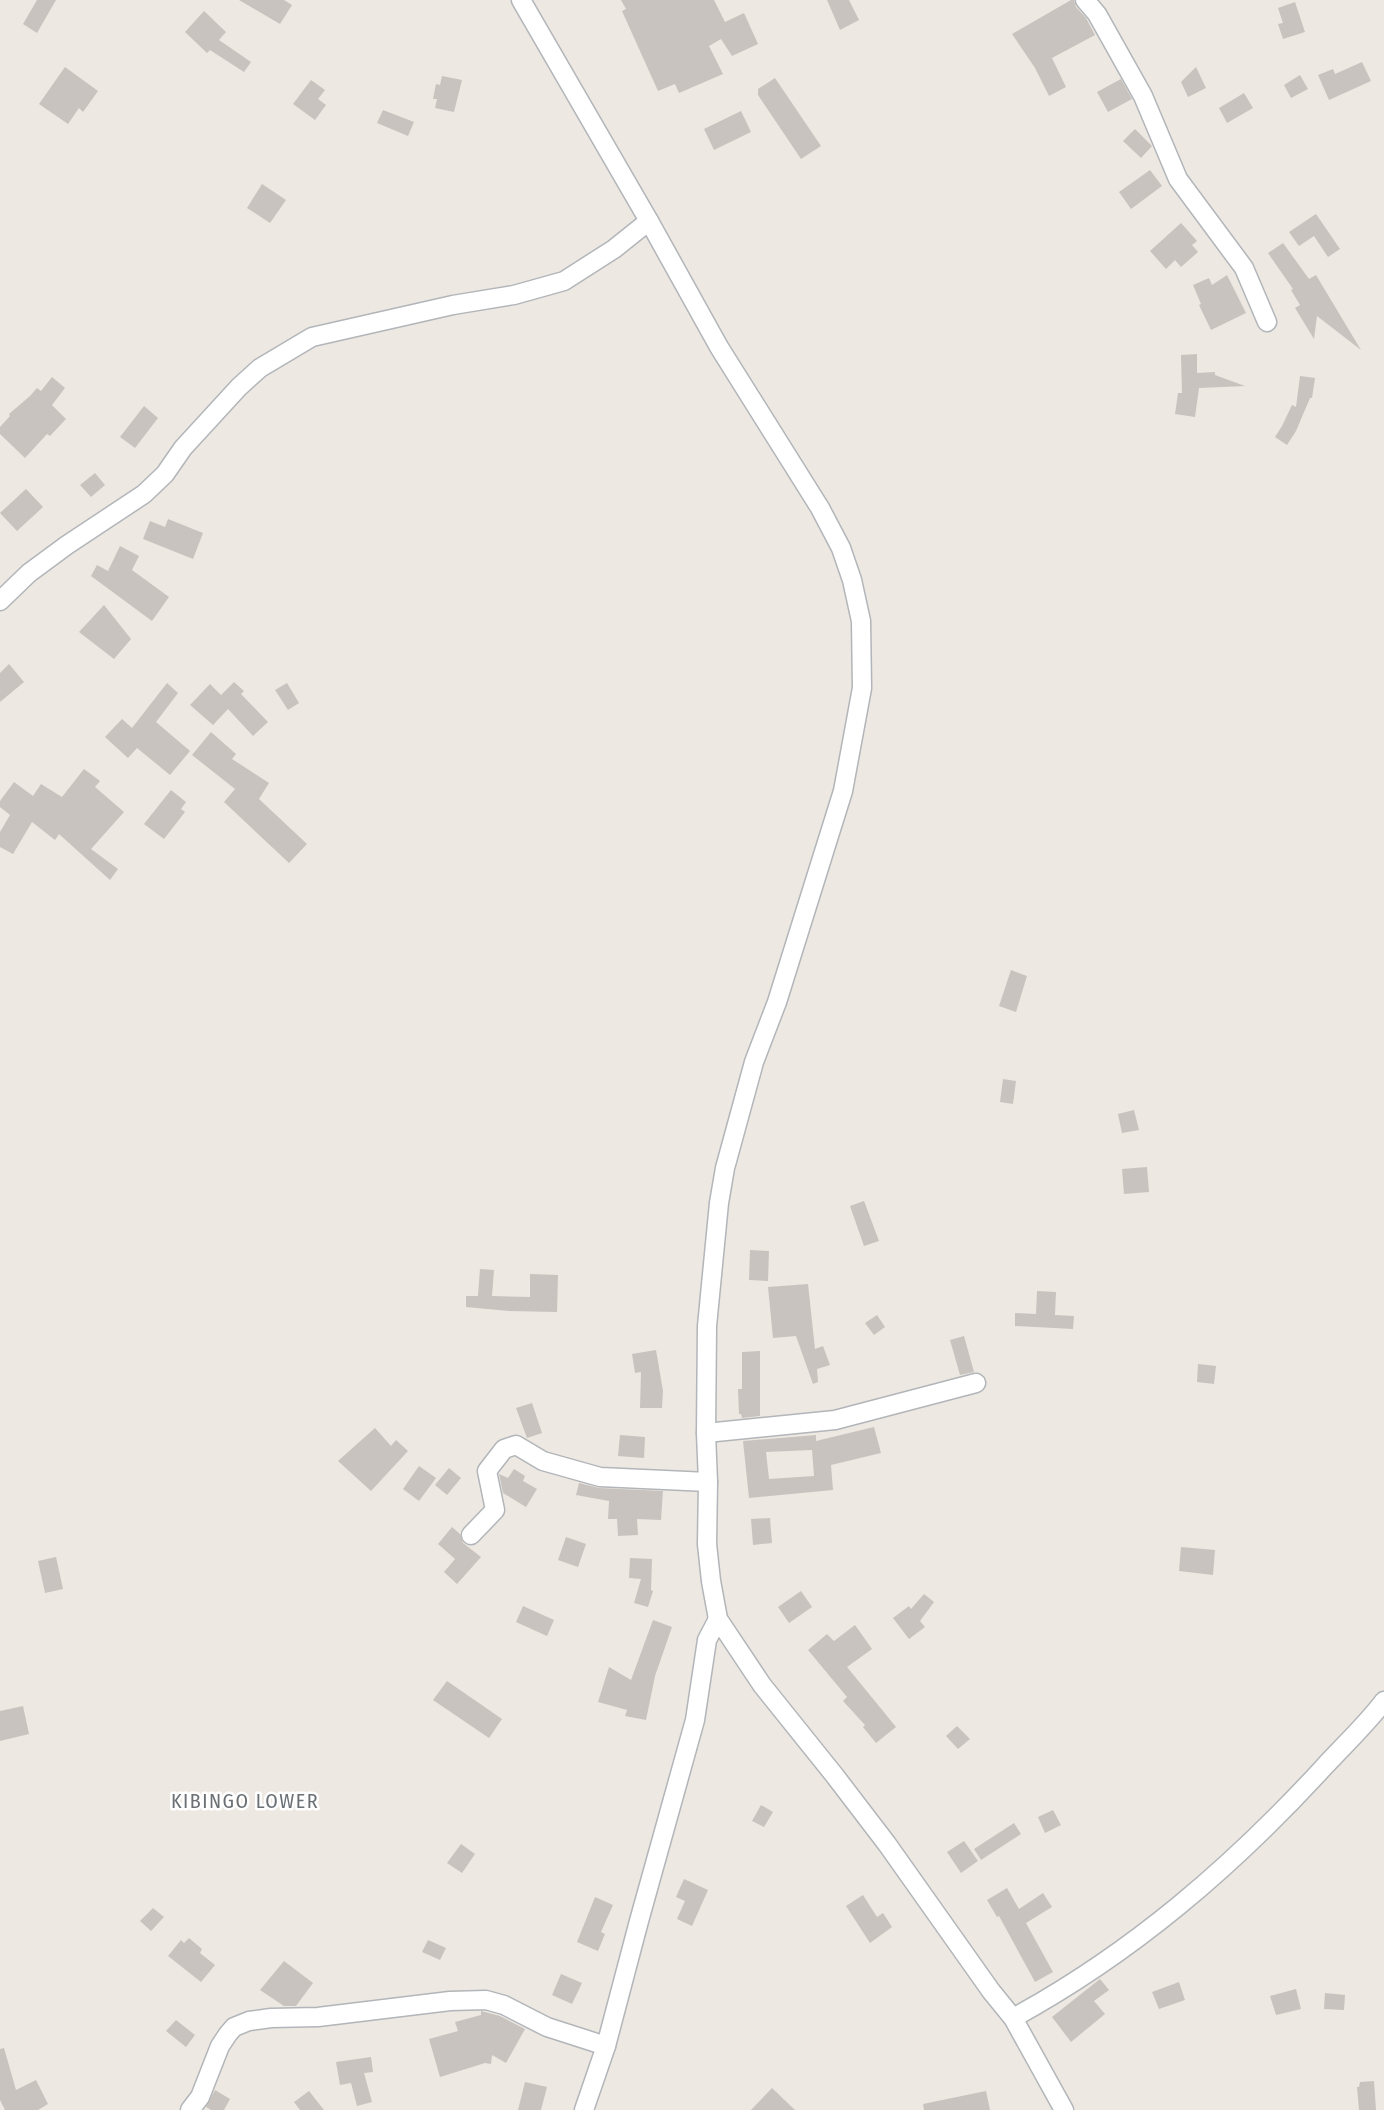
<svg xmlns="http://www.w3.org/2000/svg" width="1384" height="2110" font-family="'Fira Sans Condensed',sans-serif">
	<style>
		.building { fill: #c8c3be; fill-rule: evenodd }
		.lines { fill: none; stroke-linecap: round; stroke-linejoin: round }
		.minor-casing { stroke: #b2b5b9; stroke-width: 21 }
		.minor { stroke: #fff; stroke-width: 18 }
		.labels { text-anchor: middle; stroke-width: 5; stroke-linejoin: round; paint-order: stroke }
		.quarter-label { font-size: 20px; letter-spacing: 1.5px; fill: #6a7074; stroke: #fff }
	</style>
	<rect width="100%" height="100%" fill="#ede8e1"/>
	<g class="building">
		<polygon points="37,0 56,0 37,33 23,24"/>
		<polygon points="239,0 284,0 292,5 280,24"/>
		<polygon points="621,0 714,0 725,22 744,13 758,44 732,56 721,39 709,46 723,74 679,93 675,84 658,91 622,11 626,9"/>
		<polygon points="827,0 849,0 859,20 840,30"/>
		<polygon points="1071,0 1074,0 1076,7 1086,18 1095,35 1052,58 1066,87 1049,96 1035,68 1012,34"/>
		<polygon points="1295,2 1305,32 1283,39 1278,24 1283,23 1278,8"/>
		<polygon points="204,11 226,32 219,40 251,62 244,72 210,50 207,53 185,32"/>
		<polygon points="1362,62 1371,81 1329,100 1318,75 1333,69 1335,74"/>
		<polygon points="65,67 98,91 83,112 79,108 68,124 39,104"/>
		<polygon points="1196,67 1206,88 1188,97 1181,82"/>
		<polygon points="1300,75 1308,89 1291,98 1284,85"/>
		<polygon points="442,76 462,80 454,112 435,108 437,99 433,99 436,84 440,85"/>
		<polygon points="775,78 821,146 801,159 758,95 758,89"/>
		<polygon points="1121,79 1132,99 1108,112 1097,92"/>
		<polygon points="311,80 325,90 318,99 326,105 315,120 293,104"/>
		<polygon points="1244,93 1253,108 1227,123 1219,108"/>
		<polygon points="383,110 414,122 408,136 377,123"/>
		<polygon points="741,111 751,132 714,150 704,129"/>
		<polygon points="1135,129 1152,146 1141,158 1123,141"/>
		<polygon points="1150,170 1162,186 1131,209 1119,192"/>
		<polygon points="262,184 286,200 270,223 247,208"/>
		<polygon points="1316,214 1340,249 1328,257 1314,236 1299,246 1289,232"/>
		<polygon points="1181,223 1197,241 1192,245 1198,252 1181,267 1175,260 1166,269 1150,251"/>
		<polygon points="1283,243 1309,279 1316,275 1361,350 1317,316 1314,339 1295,308 1300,305 1291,290 1293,289 1268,253"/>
		<polygon points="1227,275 1246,313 1211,330 1199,305 1201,304 1193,285 1209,278 1212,285"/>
		<polygon points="1197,354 1197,373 1215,372 1215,375 1245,386 1199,388 1195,417 1175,414 1178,393 1182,393 1181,355"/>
		<polygon points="1300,376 1315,378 1312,398 1310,398 1296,431 1287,445 1275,437 1282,426 1292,405 1296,407"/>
		<polygon points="52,377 65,388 52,405 66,419 50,436 47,434 25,458 0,434 0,427 10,416 9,414 30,396 37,388 41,391"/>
		<polygon points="144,406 158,418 135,448 120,437"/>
		<polygon points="95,473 105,485 91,497 80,485"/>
		<polygon points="26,489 43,507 17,531 0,513"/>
		<polygon points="168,519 203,533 193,559 143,539 150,521 165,527"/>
		<polygon points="120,546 139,556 132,570 169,597 152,621 91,576 97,565 108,571"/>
		<polygon points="104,605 131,639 114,659 79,632"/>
		<polygon points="9,664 24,682 0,702 0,673"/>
		<polygon points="234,682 244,691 241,694 268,722 253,736 228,709 213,725 190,705 210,684 221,695"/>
		<polygon points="167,683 178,693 156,722 190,751 170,775 137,748 128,758 105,737 122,719 132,728"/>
		<polygon points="287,683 299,703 288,710 275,690"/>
		<polygon points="211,732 236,754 232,759 269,783 259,799 307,844 289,863 224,802 235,789 192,755"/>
		<polygon points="84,769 100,781 95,787 124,812 91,849 118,869 110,880 59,834 55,840 32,822 13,854 0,847 0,832 10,815 0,807 0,801 14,782 33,796 41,784 62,797"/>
		<polygon points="171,790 186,802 181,809 185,812 164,839 144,824"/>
		<polygon points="1011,970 1027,976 1016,1012 999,1006"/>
		<polygon points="1003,1079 1016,1081 1013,1104 1000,1102"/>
		<polygon points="1134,1110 1139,1130 1122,1133 1118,1114"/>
		<polygon points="1147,1167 1149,1192 1124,1194 1122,1169"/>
		<polygon points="864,1201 879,1241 864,1246 850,1206"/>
		<polygon points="750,1250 769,1251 768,1281 749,1280"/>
		<polygon points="480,1269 494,1270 492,1296 530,1297 530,1274 558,1275 557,1312 509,1311 466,1307 466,1296 478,1296"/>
		<polygon points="808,1284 815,1349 823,1346 830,1365 817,1369 818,1382 813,1384 796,1336 773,1338 768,1287"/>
		<polygon points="1037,1291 1056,1292 1055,1315 1074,1316 1073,1329 1015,1326 1015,1313 1036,1314"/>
		<polygon points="877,1315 885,1327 874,1335 865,1323"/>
		<polygon points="964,1336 974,1372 960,1375 950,1340"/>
		<polygon points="656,1350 663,1391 662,1408 640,1408 641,1372 635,1373 632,1354"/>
		<polygon points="760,1351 760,1416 742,1418 741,1414 739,1414 738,1389 742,1389 742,1352"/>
		<polygon points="1198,1364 1216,1366 1214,1384 1197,1382"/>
		<polygon points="532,1403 542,1433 527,1438 516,1408"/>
		<path d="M874,1427L881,1453L831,1465L833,1490L749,1498L743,1441L816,1435V1441ZM812,1450L814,1476L769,1479L766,1452Z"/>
		<polygon points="375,1428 391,1446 396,1440 408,1451 371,1491 338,1461"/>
		<polygon points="620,1435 645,1437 644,1458 618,1456"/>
		<polygon points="419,1466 436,1478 419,1501 403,1489"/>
		<polygon points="449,1468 461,1478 447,1495 435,1485"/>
		<polygon points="514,1469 525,1476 523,1481 537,1489 526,1507 503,1493 499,1474 508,1478"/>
		<polygon points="579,1483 599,1488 663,1491 661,1520 637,1519 638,1535 618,1536 617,1519 608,1519 609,1501 576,1495"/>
		<polygon points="770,1518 772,1543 753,1545 751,1519"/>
		<polygon points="452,1527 460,1534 463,1543 481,1557 457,1584 444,1572 455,1559 438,1544"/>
		<polygon points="566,1537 586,1544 578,1567 558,1560"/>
		<polygon points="1181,1547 1215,1550 1213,1575 1179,1571"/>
		<polygon points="56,1557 63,1589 45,1593 38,1561"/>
		<polygon points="630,1558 652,1559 651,1590 653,1591 648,1607 634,1603 641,1579 629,1578"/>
		<polygon points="801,1591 812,1607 789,1623 778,1607"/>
		<polygon points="924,1594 934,1602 920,1621 925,1627 909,1639 893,1618 909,1606 911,1609"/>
		<polygon points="523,1606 554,1620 547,1636 516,1622"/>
		<polygon points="653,1620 672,1627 655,1676 646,1720 625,1716 627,1710 598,1702 609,1667 631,1680"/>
		<polygon points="855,1625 872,1649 847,1667 896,1727 876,1743 863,1727 865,1725 843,1701 847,1697 808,1650 827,1634 834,1641"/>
		<polygon points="447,1681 502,1719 489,1738 433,1700"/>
		<polygon points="23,1706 29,1734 0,1741 0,1711"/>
		<polygon points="957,1726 970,1739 958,1749 946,1736"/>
		<polygon points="761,1805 773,1812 764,1827 752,1821"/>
		<polygon points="1053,1810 1061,1825 1045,1833 1038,1817"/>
		<polygon points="1014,1823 1021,1834 981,1860 974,1849"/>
		<polygon points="964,1841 978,1861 961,1873 947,1852"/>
		<polygon points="461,1844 475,1854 462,1873 447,1863"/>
		<polygon points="684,1879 708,1890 692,1926 677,1919 685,1901 676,1897"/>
		<polygon points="1007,1888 1019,1909 1043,1893 1052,1907 1026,1923 1053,1972 1035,1982 999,1916 997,1917 987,1900"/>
		<polygon points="863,1895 877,1917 883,1913 892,1927 870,1943 846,1906"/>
		<polygon points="595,1897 613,1905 601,1932 605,1934 598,1951 577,1942"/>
		<polygon points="153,1908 164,1917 151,1931 140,1921"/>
		<polygon points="189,1938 202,1949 200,1953 215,1965 201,1982 168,1956 181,1940 184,1943"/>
		<polygon points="428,1940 446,1948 440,1960 422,1952"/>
		<polygon points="284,1961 313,1983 296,2006 284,2006 260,1990"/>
		<polygon points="561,1974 582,1983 572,2004 552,1995"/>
		<polygon points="1100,1979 1109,1990 1094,2001 1105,2014 1071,2042 1052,2017"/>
		<polygon points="1179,1982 1185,2000 1159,2009 1152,1992"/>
		<polygon points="1296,1989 1301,2009 1276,2015 1270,1996"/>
		<polygon points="1325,1993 1345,1995 1344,2010 1324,2009"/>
		<polygon points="481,2011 500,2016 525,2029 506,2063 492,2055 491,2064 485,2063 440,2077 429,2039 458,2031 455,2022 481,2015"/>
		<polygon points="176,2020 195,2035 186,2047 166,2031"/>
		<polygon points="4,2048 16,2090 36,2080 48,2104 38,2110 5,2110 0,2100 0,2049"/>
		<polygon points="371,2057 373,2072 364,2073 372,2102 357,2106 351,2083 340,2085 336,2062"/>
		<polygon points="1374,2081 1376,2110 1359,2110 1357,2087 1359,2087 1360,2082"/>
		<polygon points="525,2082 547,2087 541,2110 518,2110"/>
		<polygon points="772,2088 795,2110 751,2110"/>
		<polygon points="215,2090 230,2099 224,2110 211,2110 206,2107"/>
		<polygon points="309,2091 324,2110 300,2110 294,2102"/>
		<polygon points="986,2091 990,2110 924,2110 923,2104"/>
	</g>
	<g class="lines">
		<defs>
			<g id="minor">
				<polyline points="521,0 649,221 719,347 820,508 841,548 852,580 861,621 862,688 843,791 777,1002 754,1062 725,1168 719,1203 707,1326 706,1433 708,1482 707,1544 711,1581 718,1619 762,1685 835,1776 887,1844 991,1991 1013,2018 1064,2110"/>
				<polyline points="1085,0 1097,14 1143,96 1178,179 1244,268 1267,322"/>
				<polyline points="0,601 29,573 67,545 144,494 165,474 183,448 239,387 260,368 312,337 453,305 514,295 564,281 614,249 649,221"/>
				<polyline points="706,1433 835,1420 976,1383"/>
				<polyline points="471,1535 495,1510 487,1471 504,1449 516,1445 543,1461 600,1477 708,1482"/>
				<path d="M1013,2018C1132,1953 1231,1868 1323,1768C1343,1746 1366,1725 1384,1701"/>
				<polyline points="190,2110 200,2097 220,2046 228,2034 234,2027 249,2021 271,2018 318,2017 450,2001 486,2000 504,2005 547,2027 606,2046"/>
				<polyline points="584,2110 606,2046 639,1921 695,1720 707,1640 718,1619"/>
			</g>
		</defs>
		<use href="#minor" class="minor-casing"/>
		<use href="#minor" class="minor"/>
	</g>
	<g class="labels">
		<g class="quarter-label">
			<text x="245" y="1808">KIBINGO LOWER</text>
		</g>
	</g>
</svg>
